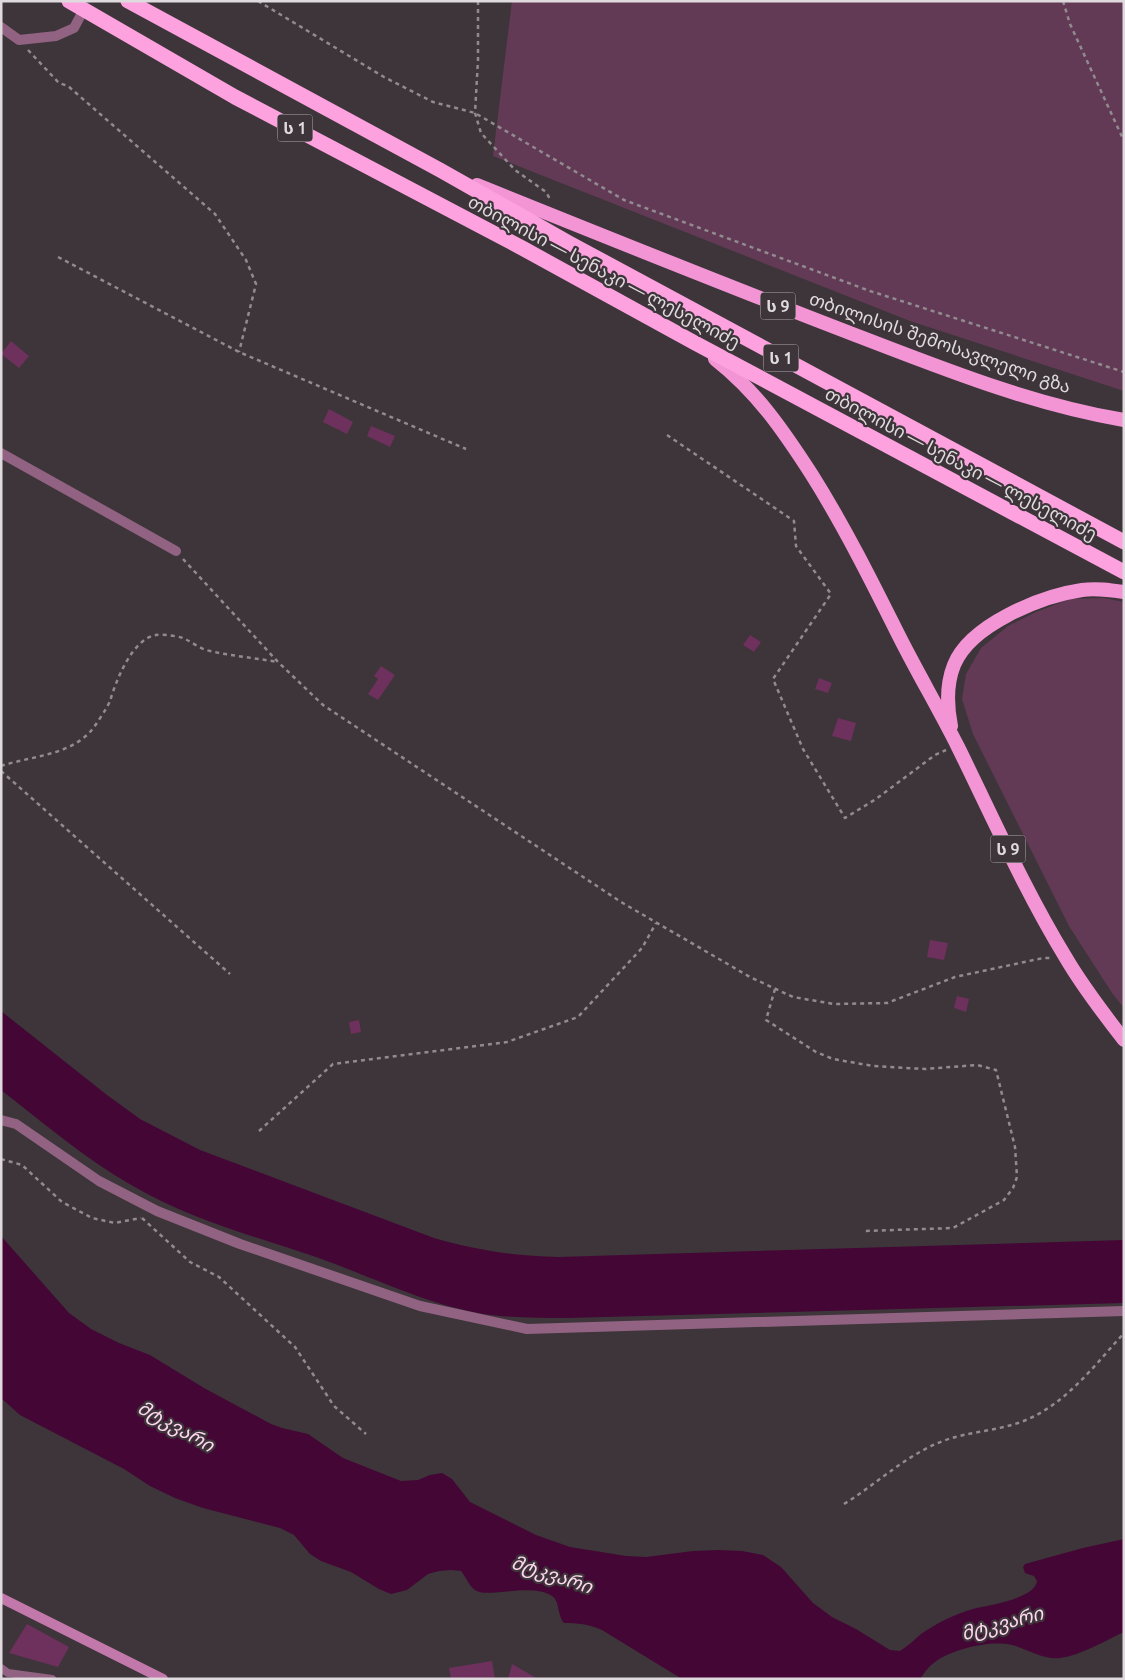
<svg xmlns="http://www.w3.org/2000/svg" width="1125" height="1680" font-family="Ubuntu,'Noto Sans Georgian',sans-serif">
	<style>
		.green { fill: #623a55 }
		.water { fill: #440635 }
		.building { fill: #6e305c }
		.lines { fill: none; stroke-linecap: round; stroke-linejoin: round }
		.path { stroke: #918b8f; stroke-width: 2.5; stroke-dasharray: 4 4; stroke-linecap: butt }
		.service { stroke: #916281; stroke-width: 8 }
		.minor { stroke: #916281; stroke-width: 10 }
		.secondary { stroke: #c278aa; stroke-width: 10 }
		.trunk { stroke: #f395d4; stroke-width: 14 }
		.motorway { stroke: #fea2df; stroke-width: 15 }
		.labels { text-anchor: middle; stroke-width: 4.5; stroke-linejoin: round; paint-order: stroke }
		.shield { fill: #3d353a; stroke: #aea8ac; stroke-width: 1 }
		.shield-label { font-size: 16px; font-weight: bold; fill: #dfdadd }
		.street-label { font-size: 18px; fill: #dfdadd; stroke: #3d353a }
		.water-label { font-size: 19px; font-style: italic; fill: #ffd7f0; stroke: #3d353a }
	</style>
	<rect width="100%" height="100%" fill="#3d353a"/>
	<g class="green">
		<polygon points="512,1 1124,1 1124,391 910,321 493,156"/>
		<polygon points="1104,598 1124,602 1124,1008 1112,993 1069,926 973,734 962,699 966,674 981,648 1008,626 1036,612 1070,599"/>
	</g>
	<g class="water">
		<path d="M1,1011L107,1095L140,1119L200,1150L434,1238C476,1250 513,1256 558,1257L1124,1240V1303L567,1318C542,1318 516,1318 491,1315C431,1307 373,1277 316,1257C254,1236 189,1219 133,1186C85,1159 44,1123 1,1090Z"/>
		<path d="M1,1236L69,1313L91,1329L119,1343L150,1355L204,1388L271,1424L282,1428L308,1434L343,1458L401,1481L418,1480L430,1475L442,1473L452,1479L470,1502L536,1535L570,1547L626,1556L646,1557L693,1551L719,1550L742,1551L763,1555L781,1567L813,1603L832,1617L856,1629L890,1650L900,1651C908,1646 914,1640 921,1634C937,1623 955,1614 973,1609C988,1605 1035,1599 1037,1581L1034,1576L1025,1573L1023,1567L1025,1564L1083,1548L1124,1539V1632C1104,1641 1082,1655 1060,1658C1044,1660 1028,1649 1012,1645C991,1640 953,1649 935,1662C929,1666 924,1673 920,1679H682L602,1630C589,1624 578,1623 564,1623C557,1615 560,1601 552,1596C532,1582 487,1599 475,1590C469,1586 466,1577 461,1571L451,1570L439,1571L428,1574L407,1590L391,1594L379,1589L351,1572L321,1561L310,1554L294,1535L280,1528L203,1508L175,1498L150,1486L124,1469L20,1415L1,1398Z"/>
	</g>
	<g class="building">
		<polygon points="11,341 29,356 19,368 1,354"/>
		<polygon points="329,409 353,422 347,434 323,422"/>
		<polygon points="371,426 395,436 390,447 367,436"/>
		<polygon points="750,635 761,642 754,652 743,645"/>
		<polygon points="381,666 395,675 378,700 368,694 378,679 374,676"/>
		<polygon points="819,678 832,683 828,693 815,689"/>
		<polygon points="838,718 856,723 851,741 832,736"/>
		<polygon points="930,940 948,943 944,960 927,957"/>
		<polygon points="957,996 969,999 966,1012 954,1008"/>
		<polygon points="359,1020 361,1032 351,1034 349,1022"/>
		<polygon points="27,1624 69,1647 58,1667 9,1653"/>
		<polygon points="492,1661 495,1679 451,1679 449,1668"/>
		<polygon points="512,1664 538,1679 508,1679"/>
	</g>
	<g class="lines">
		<g class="path">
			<polyline points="258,1 384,77 433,102 475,113 624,200 870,291 1124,372"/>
			<polyline points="478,1 478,60 475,113 481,133 515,170 546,192 551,201"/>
			<polyline points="1063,1 1070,24 1124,141"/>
			<polyline points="28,50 59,83 68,86 215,214 246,260 256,284 239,352"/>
			<polyline points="58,257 239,352 466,449"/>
			<polyline points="667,435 794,521 796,546 831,594 773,679 803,749 845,818 876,799 935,755 946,750"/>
			<polyline points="183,559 278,662 323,705 621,902 750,977 793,997 834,1004 887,1003 955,977 1043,958 1051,958"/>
			<path d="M1,766C31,756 66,756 89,733C95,727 107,708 110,701C116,681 132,639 156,635C162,634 177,636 183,638C192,642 200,649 210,651C232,656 255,658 278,662"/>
			<polyline points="1,771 230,974"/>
			<polyline points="775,989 766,1020 816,1052 833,1059 873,1066 925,1069 977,1065 996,1070 1015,1147 1017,1177 1013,1188 1004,1200 953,1228 864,1231"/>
			<polyline points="259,1131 333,1064 507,1042 578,1017 642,948 656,923"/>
			<polyline points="1,1159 22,1165 62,1202 92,1218 115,1223 141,1218"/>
			<polyline points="142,1218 190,1262 219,1277 295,1347 334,1406 366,1434"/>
			<path d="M844,1504C878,1483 906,1455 943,1441C967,1432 994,1431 1018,1423C1063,1408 1093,1367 1124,1333"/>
		</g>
		<polyline class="service" points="1,1668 8,1673 52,1679"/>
		<g class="minor">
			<polyline points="1,27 19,40 56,36 74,28 83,11"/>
			<polyline points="1,453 176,551"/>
			<polyline points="1,1120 16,1124 99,1181 157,1211 240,1244 420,1306 527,1329 1124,1311"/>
		</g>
		<polyline class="secondary" points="1,1598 163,1679"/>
		<g class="trunk">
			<path d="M477,185C601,235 725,285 850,333C939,367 1029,404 1124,420"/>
			<path d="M715,359C757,392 783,430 812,475C844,526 871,580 898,634C917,672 939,709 958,747C993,818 1025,891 1066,958C1083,987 1103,1013 1124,1040"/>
			<path d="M951,726C947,706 946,685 954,665C970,625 1041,596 1082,590C1096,588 1110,590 1124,592"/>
		</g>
		<g class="motorway">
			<polyline points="69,1 235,97 524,249 695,343 1124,572"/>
			<polyline points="128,1 440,170 569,243 1124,542"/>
		</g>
	</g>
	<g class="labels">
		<g class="shield">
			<rect x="277.5" y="114.5" width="35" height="27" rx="4"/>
			<rect x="760.5" y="292.5" width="35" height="27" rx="4"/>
			<rect x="763.5" y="344.5" width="35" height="27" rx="4"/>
			<rect x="990.5" y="835.5" width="35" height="27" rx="4"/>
		</g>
		<g class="shield-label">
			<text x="295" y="134">ს 1</text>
			<text x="778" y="312">ს 9</text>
			<text x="781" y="364">ს 1</text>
			<text x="1008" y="855">ს 9</text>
		</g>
		<g class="street-label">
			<text transform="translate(604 272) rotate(28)" y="6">თბილისი — სენაკი — ლესელიძე</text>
			<text transform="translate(940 343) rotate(19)" y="6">თბილისის შემოსავლელი გზა</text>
			<text transform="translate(961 464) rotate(28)" y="6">თბილისი — სენაკი — ლესელიძე</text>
		</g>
		<g class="water-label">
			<text transform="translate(176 1426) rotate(29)" y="7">მტკვარი</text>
			<text transform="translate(552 1574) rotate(18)" y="7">მტკვარი</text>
			<text transform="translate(1002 1623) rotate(-15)" y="7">მტკვარი</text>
		</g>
	</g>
	<rect width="1125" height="1680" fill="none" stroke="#dfdadd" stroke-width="5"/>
</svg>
